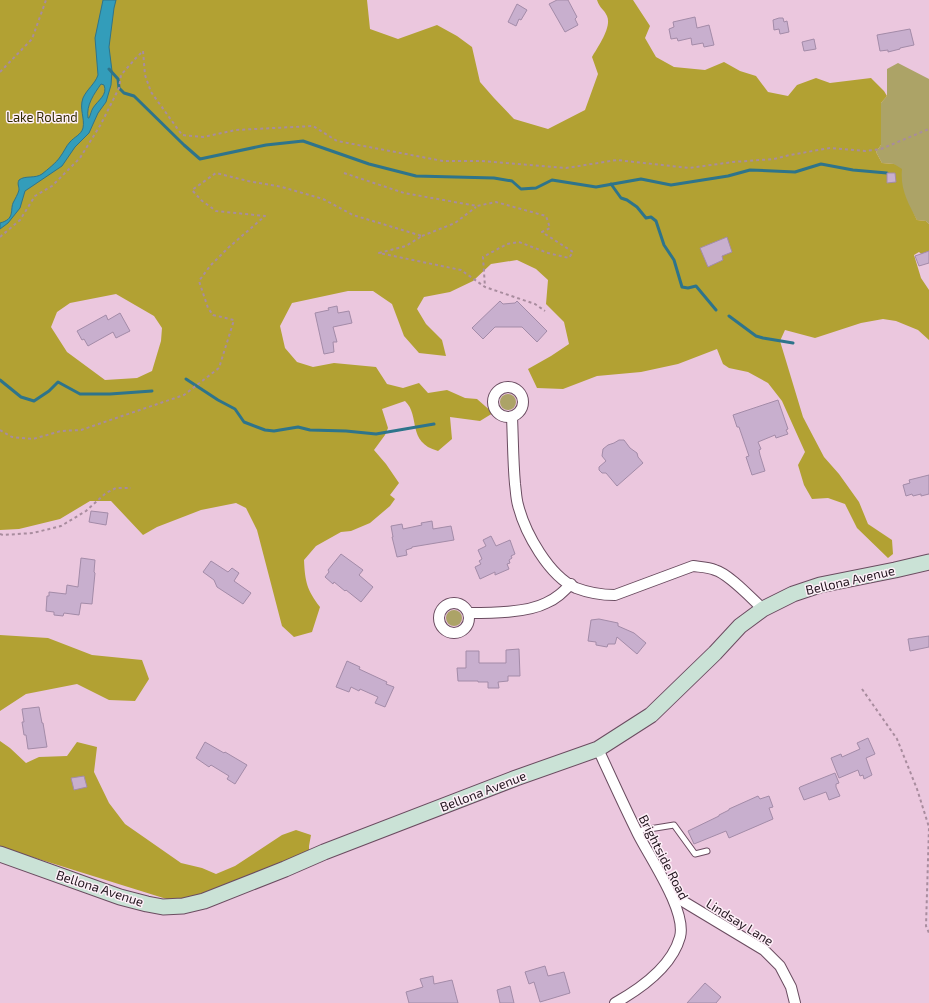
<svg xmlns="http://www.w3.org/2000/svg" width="929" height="1003" font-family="'Exo 2',sans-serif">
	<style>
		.green { fill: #aca367 }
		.forest { fill: #b2a133; fill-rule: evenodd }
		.water { fill: #339dba; stroke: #2e748b; fill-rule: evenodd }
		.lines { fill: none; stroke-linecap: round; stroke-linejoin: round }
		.stream { stroke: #2e748b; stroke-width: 3 }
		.building { fill: #c8afce; stroke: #a38ba8 }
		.service-casing { stroke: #6a4c60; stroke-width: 7 }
		.minor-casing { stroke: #6a4c60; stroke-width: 12 }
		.secondary-casing { stroke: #6a4c60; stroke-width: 17 }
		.path { stroke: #a88c9e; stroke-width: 2; stroke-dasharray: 3 3; stroke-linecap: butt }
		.service { stroke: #fff; stroke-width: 5 }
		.minor { stroke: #fff; stroke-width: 10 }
		.secondary { stroke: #cae2d6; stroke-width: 15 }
		.labels { text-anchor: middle; stroke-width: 3; stroke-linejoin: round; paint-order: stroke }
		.park-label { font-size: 13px; fill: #332c00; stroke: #feeff8 }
		.street-label { font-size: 13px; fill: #22151e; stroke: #feeff8 }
	</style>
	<rect width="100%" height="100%" fill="#ebc7de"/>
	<g class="green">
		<polygon points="898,63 929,79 929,224 926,221 917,220 908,205 894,164 882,163 876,152 881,145 881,103 887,96 887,69"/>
		<circle cx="508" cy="402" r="8"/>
		<circle cx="454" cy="618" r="8"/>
	</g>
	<g class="forest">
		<path d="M0,0H367L370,29L398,39L437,25L457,36L472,47L480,82L494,98L514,119L548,129L585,110L598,74L592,57C598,47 612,27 607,16C604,9 600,9 597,0H633L650,26L645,38L656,57L674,67L705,70L724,62L740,71L756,76L768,92L788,96L797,85L816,78L830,83L871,78L884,91L887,96L881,103V145L876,152L882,163L894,164L902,169C900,189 908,203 917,220L926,221L929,224V261L919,252L914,255L921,278L929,290V340L918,330L896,321L883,319L861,323L815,338L785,330L780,341L803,417L824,457L839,474L859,502L868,524L892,540L893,554L888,558L857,528L845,504L828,498L812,499L804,485L798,465L805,452L782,401L768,383L748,372L729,368L723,364L717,349L678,364L641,372L597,376L563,389L537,388L528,369L551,356L569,344L564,322L546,304L548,280L536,269L517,260L491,264L473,281L450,292L424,297L417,309L426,324L442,340L446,356L419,353L404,336L392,304L373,291H348L292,303L280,326L285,348L297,362L313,367L334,363L376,367L387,384L403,388L419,383L428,393L447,390L465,398L477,399L493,413L480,421L450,417L452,439L438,451C406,442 421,416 405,401L382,409L388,428L385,435L374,450L386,464L399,483L390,495L395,499L390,506L370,523L351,531L341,532L316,546L304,560C305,582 307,590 320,607L312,632L294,637L282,626L257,530L246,508L236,503L201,510L157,527L143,535L111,501H90L60,519L19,529L0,530ZM116,294L154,316L162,328L161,341L152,371L137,378L105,380L67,352L51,327L57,312L70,303Z"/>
		<polygon points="0,635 48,638 92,655 142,660 149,679 135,701 109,700 77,684 26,694 0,711"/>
		<polygon points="0,741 10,748 26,763 39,757 67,756 77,742 97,747 94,772 109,803 125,824 181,863 202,868 216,874 235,866 282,835 296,830 311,835 309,846 309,852 219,890 173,901 0,847"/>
	</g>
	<path class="water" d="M103,0H116L114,8L109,47L112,71L111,85L106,102L98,113L89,133L75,147L62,166L25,191L20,208L8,223L0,229V223C15,219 10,211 13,203C15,199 18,194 19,190C19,186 17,184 19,180C25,175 35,179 42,174C47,170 57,162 60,157C64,152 66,146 70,142C74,137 81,135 83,128C85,118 79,109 83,98C87,89 95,84 98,75L95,38ZM101,84L104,85C108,95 98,100 93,108C91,111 91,114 89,118H88C86,105 94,94 101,84Z"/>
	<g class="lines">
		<g class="stream">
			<polyline points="109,69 118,79 119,88 124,93 134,96 184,145 200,159 266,145 303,141 369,164 416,176 494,178 512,181 521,189 536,188 552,180 596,187 641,179 671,185 728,176 750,170 795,172 821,164 853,170 887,173"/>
			<polyline points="611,184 621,198 627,200 637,207 646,218 651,217 656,221 664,245 674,260 682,287 688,288 696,286 716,310"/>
			<polyline points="729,316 756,336 763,338 793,343"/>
			<polyline points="186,379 218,400 235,409 244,422 265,430 274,431 298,427 310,430 346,431 376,434 434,424"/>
			<polyline points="0,380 21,397 34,401 49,391 58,382 80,394 110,394 152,391"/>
		</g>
	</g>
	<g class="building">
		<polygon points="557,0 568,0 577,17 575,19 578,25 565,32 549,4"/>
		<polygon points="517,4 527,10 521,20 519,19 516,26 508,22"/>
		<polygon points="695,17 697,28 709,25 714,45 704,47 703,43 692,45 691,38 678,41 677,38 671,39 669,29 674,27 673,22"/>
		<polygon points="779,18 783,18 784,22 787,21 789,32 780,34 779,29 774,30 773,20"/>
		<polygon points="910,29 914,45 900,48 900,49 888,52 888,50 880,51 877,35"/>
		<polygon points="814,39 816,49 804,51 802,42"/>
		<polygon points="887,173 895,173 896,182 887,183"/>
		<polygon points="727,237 732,252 722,256 723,260 708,267 700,248"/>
		<polygon points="929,251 929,263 919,266 915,256"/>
		<polygon points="500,301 503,304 515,303 517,301 547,331 537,342 522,327 495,327 483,339 472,328"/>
		<polygon points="337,306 338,313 349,311 352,323 333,327 337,342 333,342 334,352 324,354 315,313 329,310 328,308"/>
		<polygon points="120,313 130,331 116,338 113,332 88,346 84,339 82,340 77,331 106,315 108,320"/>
		<polygon points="778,400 788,429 786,430 788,434 776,438 775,435 758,442 761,449 759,450 760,455 765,471 752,475 746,457 749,456 739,427 737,427 733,415"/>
		<polygon points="619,440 624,440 630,448 637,453 638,457 643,463 617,486 606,473 602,473 599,470 599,467 606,461 602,456 603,449 608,445 614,443"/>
		<polygon points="929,475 929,494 921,496 921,494 913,496 912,494 906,496 903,485 910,483 909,480"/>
		<polygon points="91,511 108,513 106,525 89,522"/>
		<polygon points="432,521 433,529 451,526 454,540 412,547 412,548 406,550 407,555 397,557 392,537 393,537 391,526 402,524 403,529 422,525 421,523"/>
		<polygon points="491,536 496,546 510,540 515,554 511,556 512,558 509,560 510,563 507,564 509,569 495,575 495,572 480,579 475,567 481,564 479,561 482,559 478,550 486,546 483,540"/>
		<polygon points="341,554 363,570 359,575 373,587 361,602 346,590 345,591 334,582 333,584 325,577 329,572 328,570"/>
		<polygon points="81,558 95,560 94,572 95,573 92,604 81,603 79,615 64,613 63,616 54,615 54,612 46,611 47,596 49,596 49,592 66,594 67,585 78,587"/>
		<polygon points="211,561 228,572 232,568 239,573 234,581 251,593 243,604 217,587 214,580 203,572"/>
		<polygon points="599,619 618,623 618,626 634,633 646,643 637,654 617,637 615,644 608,644 607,647 596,645 596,642 588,641 591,620"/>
		<polygon points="929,636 929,647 910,651 908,639"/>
		<polygon points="519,649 520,676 508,676 508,681 498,682 499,688 488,688 488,682 478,682 478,681 458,681 457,668 466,668 466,651 479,651 479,663 506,663 506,650"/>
		<polygon points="347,661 360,667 359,669 387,682 386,684 394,687 385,707 375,703 378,697 360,689 359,691 351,687 349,692 336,687"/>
		<polygon points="39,707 42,723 43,723 47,747 28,749 26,735 24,735 22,722 24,722 22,709"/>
		<polygon points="868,738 875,754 866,758 872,775 864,779 863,775 860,776 858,770 839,778 831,758 841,754 842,757 860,749 857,743"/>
		<polygon points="205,742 224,753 225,752 247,765 235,784 227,779 229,776 211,765 209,767 196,758"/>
		<polygon points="835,773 839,783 836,784 836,787 840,796 829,800 826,792 804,800 799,788 800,787"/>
		<polygon points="84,776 87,787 74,790 71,778"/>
		<polygon points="758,796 760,799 769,796 773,807 769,808 773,819 729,838 726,831 694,844 688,831 719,816 719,815 729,810 729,809"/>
		<polygon points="545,966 548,976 564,972 570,993 540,1002 534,982 529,984 525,972"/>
		<polygon points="433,976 434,984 452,980 458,1003 409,1003 406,992 423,987 420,979"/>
		<polygon points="705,983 721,997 716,1003 687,1003"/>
		<polygon points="510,986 514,1003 500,1003 497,990"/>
	</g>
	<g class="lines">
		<defs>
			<polyline id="service" points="637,831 674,825 695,854 707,851"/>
			<g id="minor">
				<circle cx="508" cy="402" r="15"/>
				<path d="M512,417C513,439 513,462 515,484C516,491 516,498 518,505C525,533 549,576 576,588C589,593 602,595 615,595L693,566C700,567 708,567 715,570C729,574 751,598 763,609"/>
				<circle cx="454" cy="618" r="15"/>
				<path d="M469,613C490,613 527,613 546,603C556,599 563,592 571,584"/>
				<path d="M598,749C611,777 624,806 638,834C650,858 687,911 680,937C672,966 640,989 615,1003"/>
				<polyline points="671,894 764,950 780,966 791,987 795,1003"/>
			</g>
			<polyline id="secondary" points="0,854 120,897 147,904 163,907 183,906 204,901 285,869 324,852 516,778 598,749 651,715 715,653 740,626 763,609 793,594 820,585 895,570 929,562"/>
		</defs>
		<use href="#service" class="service-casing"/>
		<use href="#minor" class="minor-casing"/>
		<use href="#secondary" class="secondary-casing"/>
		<g class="path">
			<polyline points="0,72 32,39 46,0"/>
			<polyline points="344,173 404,193 477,206 496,202 546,216 550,228 542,232 573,252 569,258 548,253 519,242 507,244 483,257 485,287"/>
			<polyline points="422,236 455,223 476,207"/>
			<polyline points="0,237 20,220 35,196 52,186 80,158 101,124 119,88 121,75 135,59 143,51 145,75 151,92 182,135 203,137 236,130 313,126 337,141 443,161 481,161 566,168 617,160 689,168 733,162 774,159 790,155 830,148 865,151 881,149 929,129"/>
			<polyline points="0,430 12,437 33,439 61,431 81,430 184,395 219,368 234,320 213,315 208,308 199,281 210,266 228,248 265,216 216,211 201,200 192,190 216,173 248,181 282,187 323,199 353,215 422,236 406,246 379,253 461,270 485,287 535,304 545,311"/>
			<polyline points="0,534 3,535 33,533 61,526 86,511 106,493 116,488 131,488"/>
			<polyline points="862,689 897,739 917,789 929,827 926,926 929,933"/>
		</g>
		<use href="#service" class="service"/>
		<use href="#minor" class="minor"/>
		<use href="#secondary" class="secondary"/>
	</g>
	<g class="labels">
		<g class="park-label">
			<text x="42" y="122">Lake Roland</text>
		</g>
		<g class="street-label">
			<text transform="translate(850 580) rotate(-13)" y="5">Bellona Avenue</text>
			<text transform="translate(483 791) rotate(-21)" y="5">Bellona Avenue</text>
			<text transform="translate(664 857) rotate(63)" y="5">Brightside Road</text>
			<text transform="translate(100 888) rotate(18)" y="5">Bellona Avenue</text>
			<text transform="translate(740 922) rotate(32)" y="5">Lindsay Lane</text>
		</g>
	</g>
</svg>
